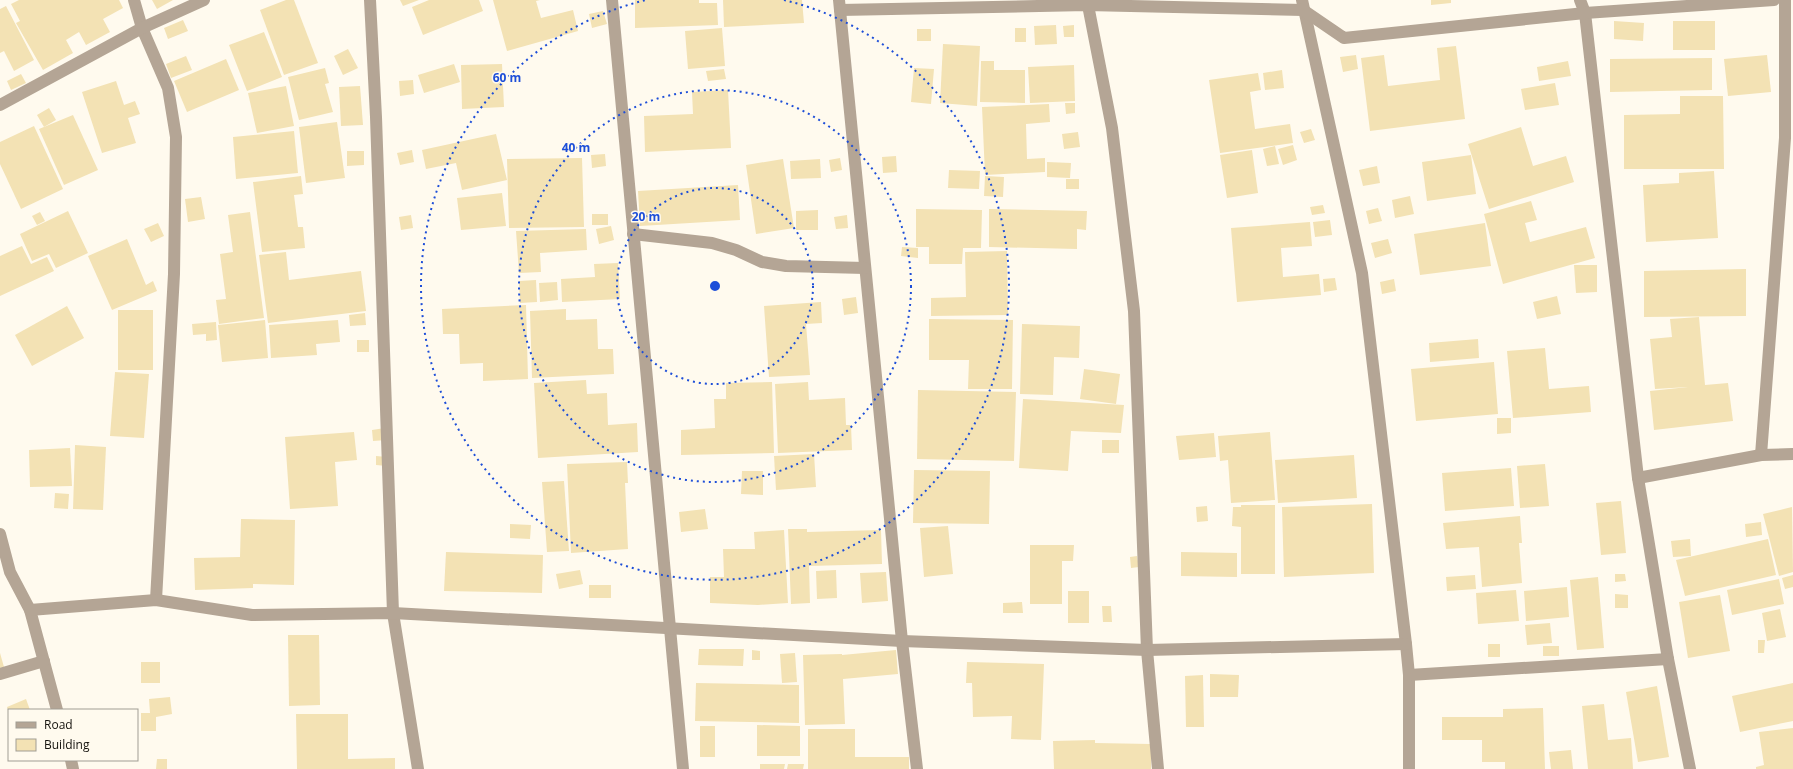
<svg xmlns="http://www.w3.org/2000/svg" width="1793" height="769" font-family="'Open Sans',sans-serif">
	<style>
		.building { fill: #f3e2b4 }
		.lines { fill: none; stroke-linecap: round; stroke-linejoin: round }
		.street { stroke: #b4a595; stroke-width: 12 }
		.ring { fill: none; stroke: #1d4ed8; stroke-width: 2; stroke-dasharray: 2 4 }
		.centre { fill: #1d4ed8; stroke: #fffaee; stroke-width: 2 }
		.ring-label { font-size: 12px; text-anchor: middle; font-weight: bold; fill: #1d4ed8; stroke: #fffaee; stroke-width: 3; stroke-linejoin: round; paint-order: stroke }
	</style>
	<rect width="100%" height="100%" fill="#fffaee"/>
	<g class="building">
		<polygon points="19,0 119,0 123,8 103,19 110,32 86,45 79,32 66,40 73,53 43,70 16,23 20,21 11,4"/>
		<polygon points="152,0 173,0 157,9"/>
		<polygon points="286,0 294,0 318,63 284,75 260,10"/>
		<polygon points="400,0 419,0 403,6"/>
		<polygon points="429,0 479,0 483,11 423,35 412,7"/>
		<polygon points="493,0 540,0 536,1 541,18 573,10 578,31 507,51"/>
		<polygon points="635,0 699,0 699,3 717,3 718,25 635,28"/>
		<polygon points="723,0 802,0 804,23 724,27"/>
		<polygon points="1431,0 1451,0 1451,3 1431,5"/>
		<polygon points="6,6 34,60 14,71 4,51 0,53 0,9"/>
		<polygon points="603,11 607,24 592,28 589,14"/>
		<polygon points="183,20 188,31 168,39 164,28"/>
		<polygon points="1614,21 1644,23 1643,41 1614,39"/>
		<rect x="1673" y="21" width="42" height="29"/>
		<polygon points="1056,25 1057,44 1035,45 1034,26"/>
		<polygon points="1074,25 1074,37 1064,37 1063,26"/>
		<polygon points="722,28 725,66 688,69 685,31"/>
		<rect x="1015" y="28" width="11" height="14"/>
		<rect x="917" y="29" width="14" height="12"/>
		<polygon points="264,32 282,77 247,91 229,45"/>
		<polygon points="943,44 980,46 977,106 940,103"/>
		<polygon points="1456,46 1465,119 1370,131 1361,58 1384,55 1388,86 1440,80 1437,48"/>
		<polygon points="348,49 358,68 343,75 334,56"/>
		<polygon points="1356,55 1358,69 1343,72 1340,57"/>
		<polygon points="1767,55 1771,92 1728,96 1724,59"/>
		<polygon points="186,56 192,70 171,78 166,64"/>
		<polygon points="1712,58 1712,90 1610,92 1610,59"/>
		<polygon points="226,59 239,90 187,112 174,81"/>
		<polygon points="981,61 994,61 994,70 1025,70 1025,103 980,102"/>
		<polygon points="1568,61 1571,76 1539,81 1537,67"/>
		<polygon points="454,64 460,82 424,93 418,75"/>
		<polygon points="502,64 504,107 462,109 461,65"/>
		<polygon points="1074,65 1075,101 1030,103 1028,67"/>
		<polygon points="325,68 329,83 325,84 333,112 299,120 288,77"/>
		<polygon points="914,68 934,69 931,104 911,102"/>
		<polygon points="724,69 726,79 708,81 706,71"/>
		<polygon points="1282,70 1284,88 1265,90 1263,73"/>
		<polygon points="1258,73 1261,90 1250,92 1255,129 1290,124 1293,143 1220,153 1209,80"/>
		<polygon points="21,74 26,83 11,90 7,81"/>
		<polygon points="413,80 414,94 400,96 399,81"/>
		<polygon points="116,81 124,105 135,101 140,114 128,118 136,143 102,153 82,92"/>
		<polygon points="1555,83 1559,105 1525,110 1521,89"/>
		<polygon points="286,86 294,126 257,133 248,93"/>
		<polygon points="360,86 363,125 341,126 339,87"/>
		<polygon points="728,90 731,148 645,152 644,116 693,114 692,92"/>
		<polygon points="1680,96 1723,96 1724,169 1624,169 1624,115 1680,114"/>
		<polygon points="1065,103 1075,103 1075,113 1066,114"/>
		<polygon points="1049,104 1050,122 1026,124 1027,159 1045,158 1045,172 985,175 982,107"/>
		<polygon points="49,108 56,120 44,127 37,115"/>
		<polygon points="73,115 98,170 64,185 39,129"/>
		<polygon points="337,122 345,178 306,183 299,127"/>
		<polygon points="34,126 63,189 21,209 0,164 0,142"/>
		<polygon points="1521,127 1533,166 1566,156 1574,182 1489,209 1468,144"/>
		<polygon points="1311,129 1315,140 1304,143 1300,132"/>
		<polygon points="294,131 298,173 236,179 233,137"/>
		<polygon points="1078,132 1080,147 1064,149 1062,134"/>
		<polygon points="496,134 507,180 462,190 456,163 426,169 422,150"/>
		<polygon points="1293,145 1297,160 1283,165 1278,149"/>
		<polygon points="1275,146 1279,164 1267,166 1263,149"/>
		<polygon points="412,150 414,162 400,165 397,153"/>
		<polygon points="1252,150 1258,193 1227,198 1220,155"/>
		<polygon points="347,151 364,151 364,165 347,166"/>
		<polygon points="605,154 606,166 592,168 591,155"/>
		<polygon points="1471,155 1476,194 1427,201 1422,162"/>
		<polygon points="896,156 897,172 883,173 882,157"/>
		<polygon points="582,158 584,227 509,228 507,159"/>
		<polygon points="840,158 842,170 831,172 829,160"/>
		<polygon points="783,159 794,228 756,234 746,165"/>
		<polygon points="820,159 821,178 791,179 790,161"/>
		<polygon points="1047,162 1071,163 1070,178 1047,177"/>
		<polygon points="1377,166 1380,183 1363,186 1359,170"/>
		<polygon points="949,170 980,171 979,189 948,188"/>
		<polygon points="1714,171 1718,238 1646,242 1643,185 1679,183 1679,173"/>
		<polygon points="301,176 303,194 294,195 298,227 303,227 305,248 262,252 253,182"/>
		<polygon points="985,176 1004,177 1003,197 984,196"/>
		<rect x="1066" y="179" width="13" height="10"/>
		<polygon points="738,185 740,220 640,226 638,191"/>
		<polygon points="502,193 506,226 461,230 457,198"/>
		<polygon points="1410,196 1414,214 1395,218 1392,200"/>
		<polygon points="201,197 205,219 188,222 185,199"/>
		<polygon points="1531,201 1537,220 1525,223 1530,242 1586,227 1595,258 1503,284 1484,214"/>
		<polygon points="1323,205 1325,213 1312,215 1310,207"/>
		<polygon points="1378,208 1382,221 1369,224 1366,211"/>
		<polygon points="916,209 982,210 981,248 963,248 962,264 929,264 929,247 916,247"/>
		<polygon points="989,209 1087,211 1086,230 1077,229 1077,249 989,247"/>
		<polygon points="818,210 818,230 796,230 796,211"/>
		<polygon points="68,211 88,253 56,268 49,254 32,261 20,234"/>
		<polygon points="40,212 45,221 37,225 32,216"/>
		<polygon points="250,212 264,318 219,324 216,300 226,299 220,254 233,252 228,215"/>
		<rect x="592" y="214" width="16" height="11"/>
		<polygon points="411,215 413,228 401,230 399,217"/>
		<polygon points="847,215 848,228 836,229 834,217"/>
		<polygon points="1330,220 1332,235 1315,237 1313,222"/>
		<polygon points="1310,222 1312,246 1281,248 1283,277 1319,274 1321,295 1237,302 1231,228"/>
		<polygon points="158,223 164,236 151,242 144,229"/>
		<polygon points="1485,223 1491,266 1420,275 1414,234"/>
		<polygon points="611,226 614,240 599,244 596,229"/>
		<polygon points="586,229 587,250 540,253 541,272 519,273 516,231"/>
		<polygon points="127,239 146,285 153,281 157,291 112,310 88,256"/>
		<polygon points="1388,239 1392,253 1375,258 1371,243"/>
		<polygon points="22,246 31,264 47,257 54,271 0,296 0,256"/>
		<polygon points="902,247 918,248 918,258 901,256"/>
		<polygon points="1007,251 1008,315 931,316 931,298 966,297 965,252"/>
		<polygon points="286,252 289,280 361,271 366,311 268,323 259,255"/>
		<polygon points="618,263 620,299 562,302 561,279 595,277 594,264"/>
		<polygon points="1574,265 1597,265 1597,292 1576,293"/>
		<polygon points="1746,269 1746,316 1644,317 1644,271"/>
		<polygon points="1335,278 1337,290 1324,292 1323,279"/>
		<polygon points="1394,279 1396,291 1382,294 1380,282"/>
		<polygon points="536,280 537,302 520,303 519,281"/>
		<polygon points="557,282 558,300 540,302 539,283"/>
		<polygon points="1557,296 1561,314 1537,319 1533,302"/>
		<polygon points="856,297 858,313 844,315 842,299"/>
		<polygon points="821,302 822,323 806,324 810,375 769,377 764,306"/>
		<polygon points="526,305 528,379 483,381 483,363 460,364 459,334 443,334 442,309"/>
		<polygon points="67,306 84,338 32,366 15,335"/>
		<polygon points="566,309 566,320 597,319 598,349 613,349 614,374 532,378 530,311"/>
		<rect x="118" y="310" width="35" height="60"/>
		<polygon points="365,313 366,325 350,326 349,315"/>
		<polygon points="1699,317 1705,385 1728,383 1733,421 1654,430 1650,391 1688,387 1655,389 1650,339 1672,337 1670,319"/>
		<polygon points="929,319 1013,320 1012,389 968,389 969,360 929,360"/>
		<polygon points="265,320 268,358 222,362 218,325"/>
		<polygon points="338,320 340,342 316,344 317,355 271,358 269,325"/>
		<polygon points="216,322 217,340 206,341 206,334 193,335 192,324"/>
		<polygon points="1022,324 1080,326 1079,358 1054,357 1053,395 1020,394"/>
		<polygon points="1478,339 1479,358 1430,362 1429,343"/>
		<rect x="357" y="340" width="12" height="12"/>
		<polygon points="1545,348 1549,389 1589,386 1591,412 1513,418 1507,351"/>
		<polygon points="1494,362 1498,414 1416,421 1411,369"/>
		<polygon points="1084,369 1120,374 1116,404 1080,399"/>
		<polygon points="115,372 149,374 144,438 110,436"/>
		<polygon points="586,380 587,394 607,393 608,425 637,423 638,452 538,458 534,383"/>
		<polygon points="772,382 774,453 681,455 681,430 715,428 714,399 726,399 726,383"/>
		<polygon points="808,382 809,400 845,398 846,425 851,425 852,450 778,453 775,384"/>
		<polygon points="918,390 1016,392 1014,461 917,459"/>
		<polygon points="1023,399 1124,405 1121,433 1071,431 1068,471 1019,468"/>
		<polygon points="1497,418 1511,418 1511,433 1497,434"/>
		<polygon points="385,428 387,440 373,441 372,430"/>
		<polygon points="354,432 357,460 335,462 338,506 290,509 285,437"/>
		<polygon points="1270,432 1275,500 1231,503 1228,460 1220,461 1218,436"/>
		<polygon points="1214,433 1216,457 1179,460 1176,436"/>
		<rect x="1102" y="440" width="17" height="13"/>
		<polygon points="75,445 106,447 103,510 73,509"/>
		<polygon points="70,448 72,486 30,487 29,450"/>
		<polygon points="814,454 816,487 776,490 774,456"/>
		<polygon points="1354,455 1357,498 1278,503 1275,460"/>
		<polygon points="376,456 387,457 387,466 376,465"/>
		<polygon points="627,462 628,483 625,483 628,549 571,553 567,464"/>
		<polygon points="1545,464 1549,506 1520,508 1517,466"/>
		<polygon points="1511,468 1514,506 1445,511 1442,473"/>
		<polygon points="914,470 990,471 989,524 913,523"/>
		<polygon points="742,471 763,471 763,495 741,494"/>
		<polygon points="564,481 569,551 547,552 542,482"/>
		<polygon points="55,493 69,494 68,509 54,508"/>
		<polygon points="1621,501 1626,553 1601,555 1596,503"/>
		<polygon points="1372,504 1374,573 1284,577 1282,507"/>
		<polygon points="1241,505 1275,505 1275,574 1241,574 1241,527 1232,526 1233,507 1241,507"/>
		<polygon points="1207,506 1208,521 1197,522 1196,507"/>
		<polygon points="1792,507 1793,572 1779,576 1763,514"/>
		<polygon points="705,509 708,529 681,532 679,512"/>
		<polygon points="1520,516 1522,543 1519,543 1522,583 1482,587 1479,547 1446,549 1443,523"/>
		<polygon points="241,519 295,520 294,585 253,584 253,588 195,590 194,558 240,557"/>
		<polygon points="1761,522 1762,535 1746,537 1745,524"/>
		<polygon points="510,524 531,525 530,539 510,538"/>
		<polygon points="948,526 953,574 924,577 920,528"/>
		<polygon points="788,529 807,529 807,532 881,530 882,564 809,566 810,603 791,604"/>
		<polygon points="784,530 788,603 758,605 710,603 710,577 724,577 723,549 755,549 754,532"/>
		<polygon points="1690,539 1691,556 1673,557 1671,541"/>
		<polygon points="1768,539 1776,575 1685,596 1676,560"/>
		<polygon points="1030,545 1074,545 1073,561 1062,561 1062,604 1030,604"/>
		<polygon points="446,552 543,555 542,593 444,591"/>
		<polygon points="1181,552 1237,553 1237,577 1181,576"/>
		<polygon points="1137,556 1139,567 1131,568 1130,557"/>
		<polygon points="580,570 583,584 559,589 556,574"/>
		<polygon points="836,570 837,598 817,599 816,571"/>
		<polygon points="886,572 888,601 862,603 860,573"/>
		<polygon points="1615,574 1625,574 1626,581 1615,582"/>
		<polygon points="1475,575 1476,589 1447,591 1446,577"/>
		<polygon points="1793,575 1793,587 1785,589 1782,578"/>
		<polygon points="1598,577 1604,648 1577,650 1570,580"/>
		<polygon points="1779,579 1784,604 1732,615 1727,590"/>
		<rect x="589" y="585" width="22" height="13"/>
		<polygon points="1567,587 1569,617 1526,621 1524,591"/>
		<polygon points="1516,590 1519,621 1478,624 1476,593"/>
		<rect x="1068" y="591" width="21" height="32"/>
		<polygon points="1615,594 1628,595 1628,608 1615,608"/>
		<polygon points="1720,595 1730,651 1688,658 1679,602"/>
		<polygon points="1022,602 1023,613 1003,613 1003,603"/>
		<polygon points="1102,606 1111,606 1112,622 1103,622"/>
		<polygon points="1780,609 1786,637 1767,641 1762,613"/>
		<polygon points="1550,623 1552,643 1527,645 1525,625"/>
		<polygon points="288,635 319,635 320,705 289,706"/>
		<polygon points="1758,640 1765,640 1764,653 1758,653"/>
		<rect x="1488" y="644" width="12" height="13"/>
		<rect x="1543" y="646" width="16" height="10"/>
		<polygon points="699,649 744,649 743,666 698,665"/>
		<polygon points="752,650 760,651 760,660 752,660"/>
		<polygon points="896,650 898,674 843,679 845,724 805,725 803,655 842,654 842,655"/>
		<polygon points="0,653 4,667 0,668"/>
		<polygon points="795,653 797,682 782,683 780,654"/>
		<rect x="141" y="662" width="19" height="21"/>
		<polygon points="967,662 1044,664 1041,740 1011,739 1012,716 973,717 972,683 966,683"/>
		<polygon points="1210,674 1239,675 1238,697 1210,697"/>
		<polygon points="1203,675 1204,727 1186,727 1185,676"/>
		<polygon points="696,683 799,685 799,723 695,721"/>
		<polygon points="1793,683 1793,721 1740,732 1732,696"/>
		<polygon points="1657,686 1669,757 1638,762 1626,692"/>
		<polygon points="170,697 172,714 156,717 156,731 141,731 141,713 150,713 149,699"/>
		<polygon points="26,699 30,710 8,710 7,707"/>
		<polygon points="1604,704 1608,740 1631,738 1633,769 1588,769 1582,706"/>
		<polygon points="1543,708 1545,769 1505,769 1505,762 1482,762 1482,740 1442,740 1442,717 1503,717 1503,709"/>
		<polygon points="296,714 348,714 348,759 395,758 395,769 297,769"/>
		<polygon points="757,725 800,726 800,756 757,756"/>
		<rect x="700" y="726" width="15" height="31"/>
		<polygon points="1793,728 1793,769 1756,769 1756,767 1764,765 1759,732"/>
		<polygon points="808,729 855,729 855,757 909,757 909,769 808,769"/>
		<polygon points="1095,740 1095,743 1151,744 1151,769 1054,769 1053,741"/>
		<polygon points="1571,750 1573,769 1551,769 1549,752"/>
		<polygon points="157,759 167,759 167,769 156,769"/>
		<polygon points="760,764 785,764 784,769 760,769"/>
		<polygon points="788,764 804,764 803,769 787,769"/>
	</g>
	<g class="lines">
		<g class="street">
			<polyline points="134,0 142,28 168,88 176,137 174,274 156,600"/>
			<polyline points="370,0 376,117 393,613 418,769"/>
			<polyline points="612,0 683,769"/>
			<polyline points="839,0 902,641 917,769"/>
			<polyline points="1087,0 1112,128 1134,311 1147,650 1158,769"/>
			<polyline points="1302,0 1362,273 1406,644 1409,675 1409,769"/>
			<polyline points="1580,0 1585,13 1638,478 1668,659 1690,769"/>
			<polyline points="840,10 1087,5 1303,10 1344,38 1585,13 1774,0"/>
			<polyline points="0,105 142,28 204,0"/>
			<polyline points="633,234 712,243 736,250 762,262 786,266 865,268"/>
			<polyline points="1761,455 1785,138 1785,0"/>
			<polyline points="1638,478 1761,455 1793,454"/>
			<polyline points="0,534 10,572 30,610 57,710"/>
			<polyline points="30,610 156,600 252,615 393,613 902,641 1147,650 1406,644"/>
			<polyline points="0,674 44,661"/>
			<polyline points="1409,675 1668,659"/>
			<polyline points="71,760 73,769"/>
		</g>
	</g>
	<g class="ring">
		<circle cx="715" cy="286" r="98"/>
		<circle cx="715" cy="286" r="196"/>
		<path d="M784 0A294 294 0 1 1 646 0"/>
	</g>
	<circle cx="715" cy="286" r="6" class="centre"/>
	<g class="ring-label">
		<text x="507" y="82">60 m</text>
		<text x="576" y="152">40 m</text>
		<text x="646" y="221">20 m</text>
	</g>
	<rect x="8" y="709" width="130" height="52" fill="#fffaee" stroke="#a19d94"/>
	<rect x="16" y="722" width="20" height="6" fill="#b4a595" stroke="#a19d94"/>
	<text x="44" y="729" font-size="12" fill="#14120d">Road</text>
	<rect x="16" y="739" width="20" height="12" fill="#f3e2b4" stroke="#a19d94"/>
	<text x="44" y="749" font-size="12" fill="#14120d">Building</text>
</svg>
